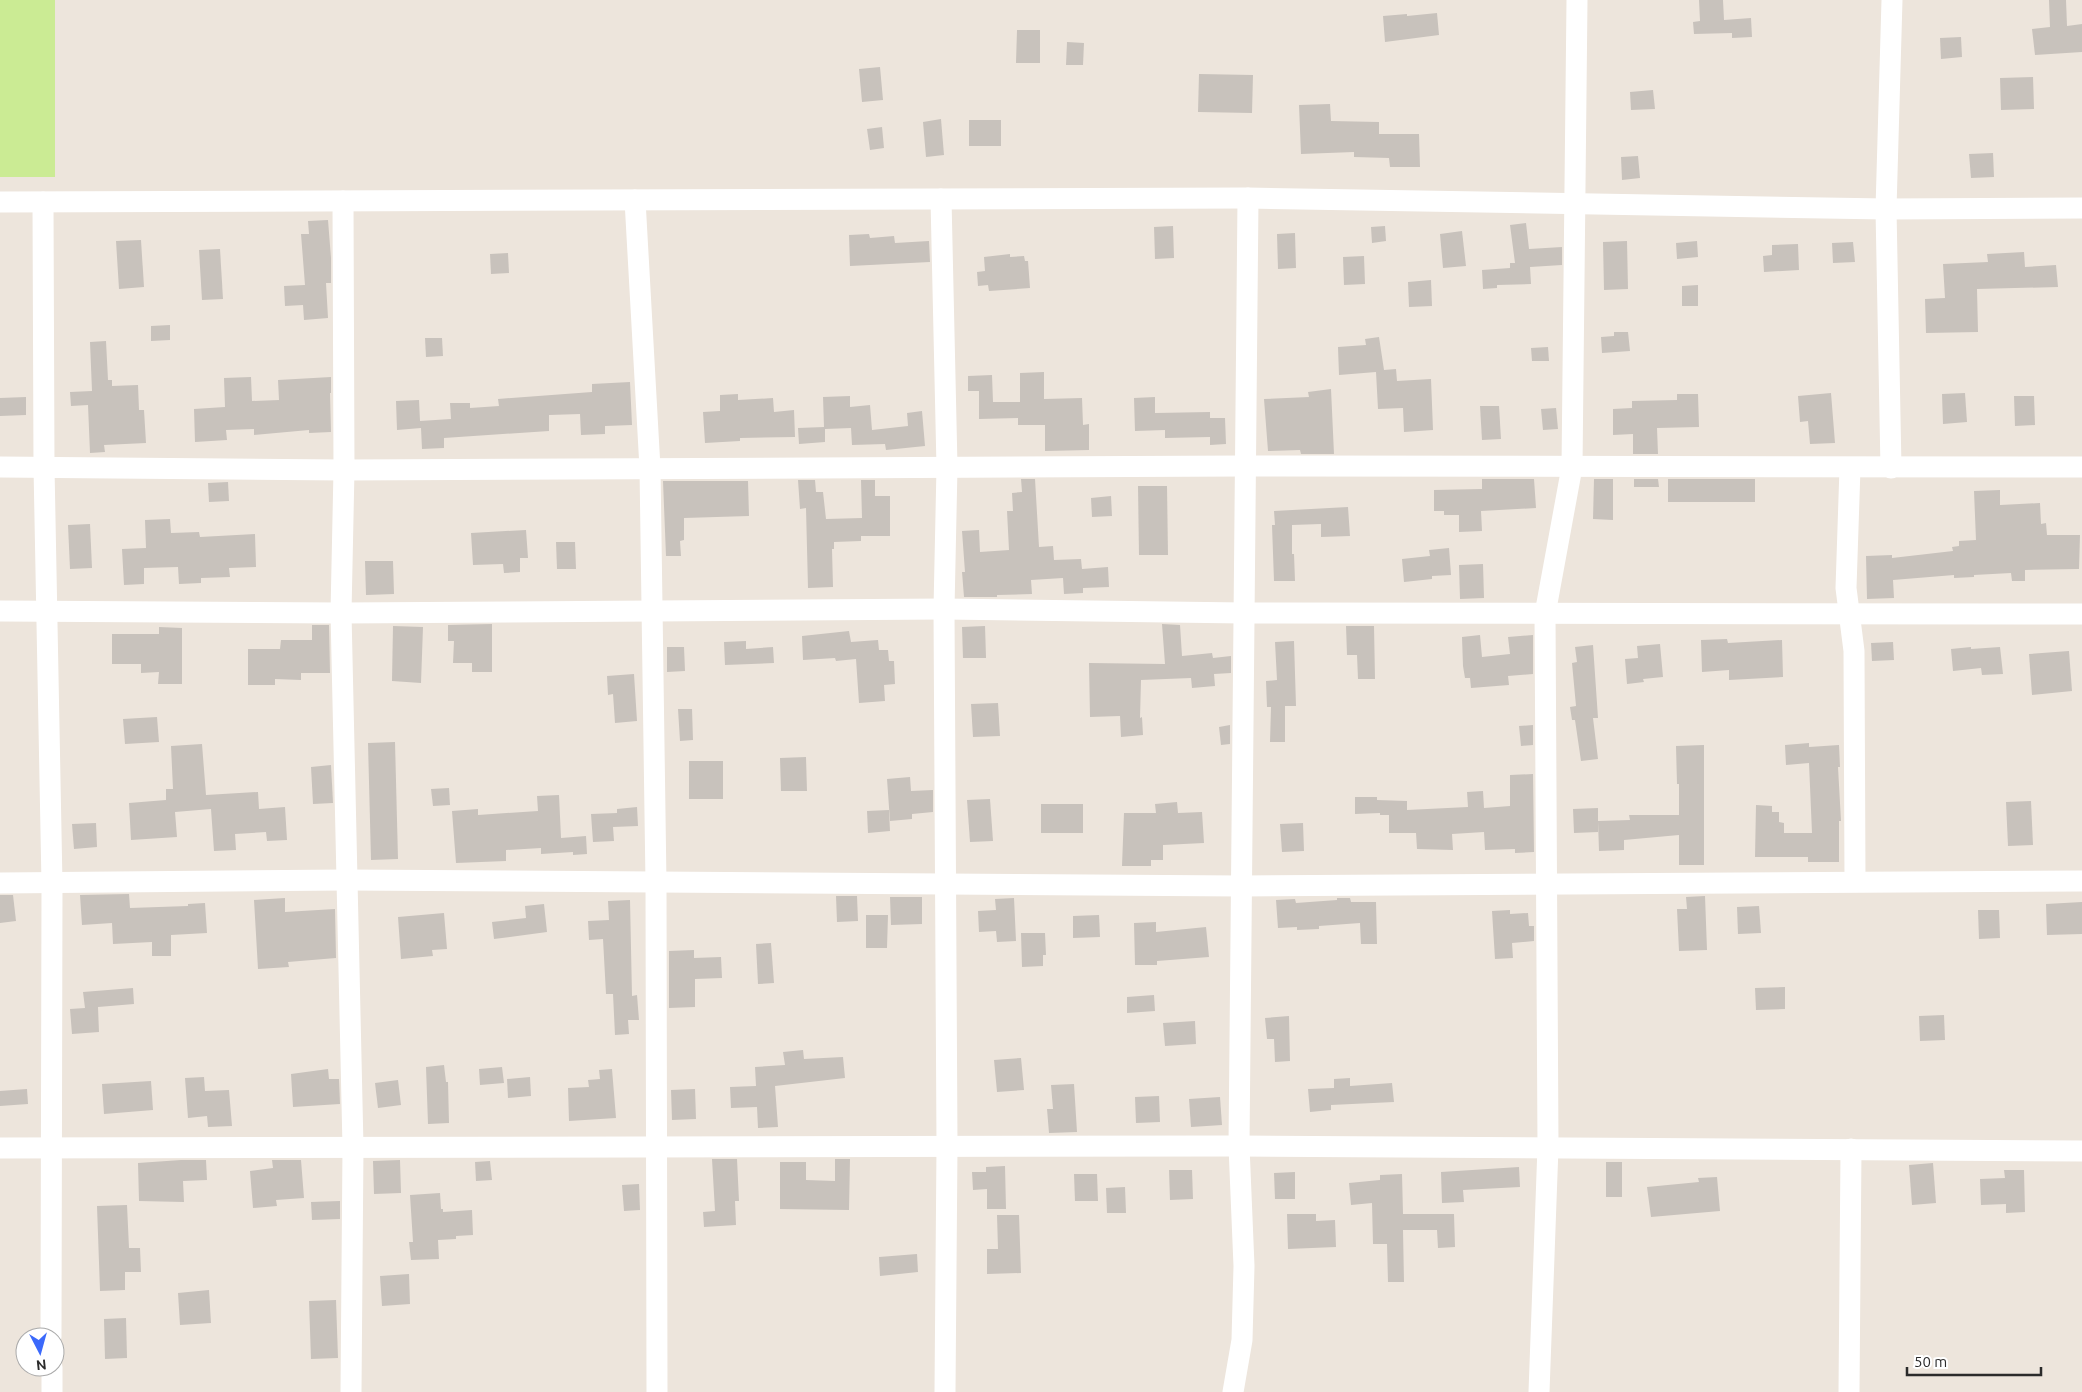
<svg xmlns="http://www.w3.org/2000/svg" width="2082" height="1392" font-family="Ubuntu,sans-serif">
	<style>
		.pitch { fill: #cbeb94 }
		.building { fill: #c8c2bc }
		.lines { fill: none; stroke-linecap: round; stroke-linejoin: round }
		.minor { stroke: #fff; stroke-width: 21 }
	</style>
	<rect width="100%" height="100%" fill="#ede5dc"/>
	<rect class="pitch" x="0" y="0" width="55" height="177"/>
	<g class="building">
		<polygon points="1699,0 1723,0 1724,20 1751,18 1752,37 1732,38 1732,33 1694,34 1693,22 1700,21"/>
		<polygon points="2049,0 2066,0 2067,26 2082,24 2082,52 2035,55 2032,29 2050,27"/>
		<polygon points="1437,13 1439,35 1385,42 1383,16 1407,14 1407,16"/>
		<polygon points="1017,30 1040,30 1040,63 1016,63"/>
		<polygon points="1961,37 1962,57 1941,59 1940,38"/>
		<polygon points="1067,42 1084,43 1083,65 1066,65"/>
		<polygon points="880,67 883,100 862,102 859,69"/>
		<polygon points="1199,74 1253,75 1252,113 1198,112"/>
		<polygon points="2033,77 2034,109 2001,110 2000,78"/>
		<polygon points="1653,90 1655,109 1631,110 1630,92"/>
		<polygon points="1330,104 1331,121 1379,122 1379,134 1419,134 1420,167 1390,167 1389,158 1354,157 1354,152 1301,154 1299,105"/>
		<polygon points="941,119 944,155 926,157 923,122"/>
		<rect x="969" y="120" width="32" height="26"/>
		<polygon points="882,127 884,148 870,150 867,129"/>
		<polygon points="1993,153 1994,177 1971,178 1969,154"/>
		<polygon points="1638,156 1640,178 1622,180 1621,157"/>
		<polygon points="328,220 331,258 331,283 326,283 328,318 304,320 303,305 285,306 284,286 305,285 301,234 309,234 308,221"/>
		<polygon points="1526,223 1529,249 1562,247 1562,265 1530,267 1531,284 1497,285 1497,288 1483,289 1482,270 1510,268 1510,263 1515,263 1510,225"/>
		<polygon points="1173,226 1174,258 1155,259 1154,227"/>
		<polygon points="1385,226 1386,241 1372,243 1371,227"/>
		<polygon points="1462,231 1466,266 1443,268 1440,234"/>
		<polygon points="1295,233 1296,268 1278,269 1277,234"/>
		<polygon points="869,234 870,238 894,236 895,243 929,241 930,262 850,266 849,235"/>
		<polygon points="141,240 144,287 119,289 116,241"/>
		<polygon points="1627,241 1628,289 1604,290 1603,242"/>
		<polygon points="1697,241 1698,257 1677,259 1676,243"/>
		<polygon points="1853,242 1855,262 1833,263 1832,243"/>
		<polygon points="1798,244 1799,270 1764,272 1763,256 1772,255 1772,245"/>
		<polygon points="220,249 223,299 202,300 199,250"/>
		<polygon points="2024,252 2025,267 2056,265 2058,287 1977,289 1978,332 1926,333 1925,299 1945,298 1943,264 1988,262 1987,254"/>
		<polygon points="508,253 509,273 491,274 490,254"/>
		<polygon points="1010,254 1010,257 1024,256 1025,261 1028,261 1030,288 989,291 988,285 978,286 977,272 985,271 984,257"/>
		<polygon points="1364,256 1365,284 1344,285 1343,257"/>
		<polygon points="1431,280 1432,306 1409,307 1408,282"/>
		<polygon points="1698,285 1698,306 1682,306 1682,286"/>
		<polygon points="170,325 170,340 151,341 151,326"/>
		<polygon points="1614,332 1628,332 1630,351 1602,353 1601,337 1614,336"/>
		<polygon points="1379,337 1384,370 1396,369 1397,381 1431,379 1433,430 1404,432 1403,408 1378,409 1376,372 1339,375 1338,347 1366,345 1365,339"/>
		<polygon points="425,338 442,338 443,356 426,357"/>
		<polygon points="106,341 108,380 112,380 112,386 138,385 139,410 144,410 146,443 104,445 105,452 90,453 88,405 71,406 70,392 92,391 90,342"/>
		<polygon points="1548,347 1549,361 1532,361 1531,348"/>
		<polygon points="1044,372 1044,399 1082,398 1083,425 1089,424 1089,450 1045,451 1045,425 1018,425 1018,418 979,419 979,391 968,391 968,376 992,375 993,402 1020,402 1020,373"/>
		<polygon points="251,377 252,401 279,400 278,380 331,377 331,393 330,393 331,432 309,433 309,430 254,435 254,429 226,430 227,440 195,442 194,409 225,407 224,378"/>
		<polygon points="630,382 632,425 605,426 605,434 581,435 580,414 549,415 549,431 444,438 444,448 422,449 421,428 397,430 396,401 419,400 420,421 451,419 450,403 470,403 470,408 499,406 498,399 592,392 592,384"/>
		<polygon points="1331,389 1334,454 1301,454 1300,450 1268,451 1264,399 1309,397 1308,392"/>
		<polygon points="1831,393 1835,443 1810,444 1808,421 1800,422 1798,396"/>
		<polygon points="1965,393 1967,422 1943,424 1942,394"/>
		<polygon points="738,394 738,400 773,398 774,412 794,410 795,437 740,438 740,441 705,443 703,412 720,411 720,395"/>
		<polygon points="1677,394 1698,394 1699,427 1657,428 1658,454 1633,454 1633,434 1613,435 1613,409 1632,408 1632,401 1677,400"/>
		<polygon points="850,396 850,407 870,405 872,430 908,426 907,413 922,411 925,446 886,450 885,444 852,445 851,428 825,429 825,442 799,444 798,428 824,427 823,397"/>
		<polygon points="2014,396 2034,396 2035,425 2015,426"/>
		<polygon points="26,397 26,415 0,416 0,398"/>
		<polygon points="1155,397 1155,413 1210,412 1210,418 1225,418 1226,444 1210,445 1210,437 1165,438 1165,430 1135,431 1134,398"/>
		<polygon points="1480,406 1499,406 1501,439 1482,440"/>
		<polygon points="1556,408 1558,429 1543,430 1541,409"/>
		<polygon points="1021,479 1035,479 1039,547 1053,546 1054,560 1081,559 1082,569 1108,567 1109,587 1083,588 1083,593 1064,594 1063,578 1031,580 1032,594 997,595 997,597 964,597 962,572 965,572 962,531 979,530 980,552 1009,550 1007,511 1013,511 1012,493 1022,492"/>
		<polygon points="1482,479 1534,479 1536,508 1481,511 1482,531 1459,532 1459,515 1444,515 1444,511 1434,511 1434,490 1482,489"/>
		<polygon points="1594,479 1613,479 1613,520 1593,519"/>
		<polygon points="1634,479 1658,479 1659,487 1634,487"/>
		<rect x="1668" y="479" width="87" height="23"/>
		<polygon points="798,480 815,480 816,492 823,492 826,519 862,518 861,480 875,480 875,496 890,496 890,536 861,536 861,541 834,542 834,549 832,549 833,587 808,588 806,508 800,509"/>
		<polygon points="663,481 748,481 749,516 684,518 684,540 680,541 681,556 666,556"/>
		<polygon points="228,482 229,501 209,502 208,483"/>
		<polygon points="1138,486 1167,486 1168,555 1139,555"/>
		<polygon points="2000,490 2000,505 2040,503 2041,524 2046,523 2047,535 2080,535 2079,569 2025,570 2025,581 2012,581 2011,573 1974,575 1974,577 1954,578 1954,575 1893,580 1894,598 1867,599 1866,556 1892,555 1892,558 1953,551 1952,547 1959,546 1959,541 1976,540 1974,491"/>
		<polygon points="1111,496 1112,516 1092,517 1091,498"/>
		<polygon points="1348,507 1350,536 1321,537 1321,524 1292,525 1292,554 1294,554 1295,581 1274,581 1272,525 1275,525 1274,511"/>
		<polygon points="170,519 171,533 199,532 200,537 255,534 256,567 229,568 230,577 201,578 201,583 179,584 178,567 144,568 144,584 124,585 122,549 146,548 145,520"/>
		<polygon points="90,524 92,568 70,569 68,525"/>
		<polygon points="526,530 528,558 520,558 520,572 504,573 503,564 473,565 471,533"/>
		<polygon points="556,542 575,542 576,569 557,569"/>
		<polygon points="1449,548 1451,575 1432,576 1432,579 1404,582 1402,559 1430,556 1429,550"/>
		<polygon points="365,561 393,561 394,594 366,595"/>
		<polygon points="1483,564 1484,598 1460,599 1459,565"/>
		<polygon points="492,624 492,672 472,672 472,663 453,663 454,641 448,641 448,625"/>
		<polygon points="1162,624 1180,625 1182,656 1212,653 1213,658 1231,656 1231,673 1214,674 1215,686 1192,688 1191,678 1141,680 1140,718 1142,717 1143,735 1121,737 1120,716 1090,717 1089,663 1165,664"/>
		<polygon points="312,625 329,625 330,673 301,673 301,680 275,679 275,685 248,685 248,649 280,649 281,640 312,640"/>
		<polygon points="393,626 423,627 421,683 392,681"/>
		<polygon points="985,626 986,658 963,658 962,627"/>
		<polygon points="1346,626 1374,626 1375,679 1358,679 1357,655 1347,655"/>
		<polygon points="159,627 182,628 182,684 158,684 159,672 141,673 141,664 112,664 112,634 159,634"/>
		<polygon points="849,631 851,642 878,640 879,650 888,650 889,661 894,661 895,684 884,685 885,701 859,703 856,659 836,661 835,658 803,660 802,636"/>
		<polygon points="1480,635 1482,657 1510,654 1508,637 1533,635 1533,674 1508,676 1509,685 1471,688 1470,678 1465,678 1463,666 1462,637"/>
		<polygon points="1727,639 1728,643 1782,640 1783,677 1729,680 1729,670 1702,672 1701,640"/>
		<polygon points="746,641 746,649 773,647 774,663 725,665 724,642"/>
		<polygon points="1294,641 1296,706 1285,706 1285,742 1270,742 1271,707 1267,707 1266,681 1277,680 1275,642"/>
		<polygon points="1893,642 1894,660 1872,661 1871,643"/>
		<polygon points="1660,644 1663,677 1643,679 1644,682 1627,684 1625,659 1638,658 1637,646"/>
		<polygon points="1593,645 1598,718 1593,718 1598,759 1581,761 1575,720 1572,720 1570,707 1576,706 1572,663 1577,662 1575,647"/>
		<polygon points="667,647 684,647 685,671 667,672"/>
		<polygon points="1971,647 1971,649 2000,647 2003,674 1982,675 1981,668 1953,671 1951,649"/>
		<polygon points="2069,651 2072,691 2032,695 2029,654"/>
		<polygon points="634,674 637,721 615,723 613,694 608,695 607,676"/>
		<polygon points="998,703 1000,736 973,737 971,704"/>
		<polygon points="678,709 692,709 693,740 680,741"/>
		<polygon points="157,717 159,742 125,744 123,719"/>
		<polygon points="1230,725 1230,744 1221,745 1219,727"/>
		<polygon points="1533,725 1533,745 1521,746 1519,726"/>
		<polygon points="395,742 398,859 371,860 368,743"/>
		<polygon points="1809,743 1809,747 1839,745 1840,767 1838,767 1841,821 1839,821 1839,862 1808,862 1808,857 1755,857 1756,805 1772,806 1772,812 1779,812 1779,822 1784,823 1784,833 1812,833 1809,763 1786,765 1785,745"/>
		<polygon points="202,744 206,795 258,792 259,809 285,807 287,840 267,841 266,832 235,834 236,850 214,851 211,809 175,812 177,837 131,840 129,803 166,800 166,789 173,789 171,746"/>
		<polygon points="1704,745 1704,865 1679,865 1679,835 1624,840 1624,850 1599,851 1598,821 1630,820 1629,815 1679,815 1679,784 1677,784 1676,746"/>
		<polygon points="806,757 807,791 781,791 780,758"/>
		<rect x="689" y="761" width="34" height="38"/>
		<polygon points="331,765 333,803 313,804 311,767"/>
		<polygon points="1533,774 1534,852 1515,853 1515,849 1485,850 1484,832 1452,834 1453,850 1417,849 1416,833 1389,833 1389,815 1380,815 1380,813 1355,814 1355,797 1377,797 1377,800 1407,801 1407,810 1468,807 1467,792 1483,791 1484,808 1510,806 1510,775"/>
		<polygon points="910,777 911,791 933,790 933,812 912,814 912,819 890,821 887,779"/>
		<polygon points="449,788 450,805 433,806 431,789"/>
		<polygon points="559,795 561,838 586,836 587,854 573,855 573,852 541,854 541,848 506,850 506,861 456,863 452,811 478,809 478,815 538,811 537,796"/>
		<polygon points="990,799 993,841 970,842 967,800"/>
		<polygon points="2031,801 2033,845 2008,846 2006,802"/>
		<polygon points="1177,802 1178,813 1202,812 1204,843 1163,845 1163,860 1151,860 1151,866 1122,866 1124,813 1156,813 1155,804"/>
		<rect x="1041" y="804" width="42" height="29"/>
		<polygon points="637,807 638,826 613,827 614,841 593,842 591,814 617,813 617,809"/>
		<polygon points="1598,808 1598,832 1574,833 1573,809"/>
		<polygon points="889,810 890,831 868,833 867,811"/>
		<polygon points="96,823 97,847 74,849 72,824"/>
		<polygon points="1303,823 1304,851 1282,852 1280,824"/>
		<polygon points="129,894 130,908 188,906 188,904 205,903 207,933 171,935 171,956 152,956 152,942 113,944 112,923 82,925 80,895"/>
		<polygon points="0,895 13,895 16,921 0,923"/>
		<polygon points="836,896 857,896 858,921 837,922"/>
		<polygon points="1705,896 1707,950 1679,951 1677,909 1687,909 1686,897"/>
		<polygon points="890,897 922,897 922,924 891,925"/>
		<polygon points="285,898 285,912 335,909 336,958 288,962 289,967 258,969 254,900"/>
		<polygon points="1014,898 1016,941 997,942 996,931 979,932 978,911 996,910 995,899"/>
		<polygon points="1337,898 1350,898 1351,902 1376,902 1377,944 1361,944 1360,923 1319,926 1319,929 1297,930 1297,927 1278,928 1276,900 1295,899 1296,903 1337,900"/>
		<polygon points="630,900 632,996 637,995 639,1020 628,1020 629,1034 615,1035 613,994 606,994 603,939 589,940 588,921 609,920 608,901"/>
		<polygon points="2082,902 2082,934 2047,935 2046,904"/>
		<polygon points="544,904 547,932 494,939 492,922 526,918 525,906"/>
		<polygon points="1759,906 1761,933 1738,934 1737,907"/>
		<polygon points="1510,910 1510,914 1528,913 1529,926 1534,926 1534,941 1512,943 1513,958 1495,959 1492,911"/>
		<polygon points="1978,910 1999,910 2000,938 1979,939"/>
		<polygon points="444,913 447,949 432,950 433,956 401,959 398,917"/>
		<polygon points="866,915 888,915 887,948 866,948"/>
		<polygon points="1099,915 1100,937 1073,938 1073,916"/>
		<polygon points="1156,922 1156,932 1206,927 1209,957 1157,961 1157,965 1135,965 1134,923"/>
		<polygon points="1021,933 1045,933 1046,955 1043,955 1043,966 1022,967"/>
		<polygon points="771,943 774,983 758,984 756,944"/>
		<polygon points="694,950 694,958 721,957 722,978 695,979 695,1007 669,1008 669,951"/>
		<polygon points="1785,987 1785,1009 1756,1010 1755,988"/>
		<polygon points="133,988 134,1004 98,1007 99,1032 72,1034 70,1009 85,1008 83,992"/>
		<polygon points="1154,995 1155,1011 1127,1013 1127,997"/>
		<polygon points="1944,1015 1945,1040 1920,1041 1919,1016"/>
		<polygon points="1289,1016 1290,1061 1275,1062 1274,1039 1267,1039 1265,1018"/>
		<polygon points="1195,1021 1196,1044 1165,1046 1163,1023"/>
		<polygon points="803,1050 804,1059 843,1057 845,1078 775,1086 778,1127 758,1128 757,1107 731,1108 730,1087 756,1086 755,1067 785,1065 783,1052"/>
		<polygon points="1021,1058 1024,1090 997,1092 994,1060"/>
		<polygon points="444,1065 446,1082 448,1082 449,1123 428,1124 426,1067"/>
		<polygon points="502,1067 504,1083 480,1085 479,1069"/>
		<polygon points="328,1069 329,1079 339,1079 340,1104 293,1107 291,1074"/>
		<polygon points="612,1069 616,1118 569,1121 568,1088 589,1087 588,1080 600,1079 599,1070"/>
		<polygon points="204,1077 205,1091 229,1090 232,1126 208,1127 207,1116 188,1118 185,1078"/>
		<polygon points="530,1077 531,1096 508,1098 507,1079"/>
		<polygon points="1350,1078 1350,1086 1392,1083 1394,1102 1331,1105 1331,1110 1310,1112 1308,1089 1334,1088 1334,1079"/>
		<polygon points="398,1080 401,1105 378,1108 375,1083"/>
		<polygon points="151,1081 153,1110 104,1114 102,1084"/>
		<polygon points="1074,1084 1077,1132 1049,1133 1047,1109 1053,1109 1051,1085"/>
		<polygon points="27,1089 28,1104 0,1106 0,1091"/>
		<polygon points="695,1089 696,1119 672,1120 671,1090"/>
		<polygon points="1159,1096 1160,1122 1136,1123 1135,1097"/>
		<polygon points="1220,1097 1222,1125 1191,1127 1189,1099"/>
		<polygon points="712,1159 737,1159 739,1201 735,1201 736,1225 704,1227 703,1212 715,1211"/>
		<polygon points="835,1159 850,1159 849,1210 780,1209 780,1162 806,1162 806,1180 835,1181"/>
		<polygon points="181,1160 206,1160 207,1180 183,1181 184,1202 139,1201 138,1163"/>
		<polygon points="272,1160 301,1160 304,1198 276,1200 277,1206 253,1208 250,1171 273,1168"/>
		<polygon points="400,1160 401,1193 374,1194 373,1161"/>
		<polygon points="490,1161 492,1180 476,1181 475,1162"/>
		<rect x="1606" y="1162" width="16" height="35"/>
		<polygon points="1933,1163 1936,1203 1912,1205 1909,1165"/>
		<polygon points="1005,1166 1006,1209 987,1209 987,1189 973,1190 972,1172 986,1172 986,1167"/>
		<polygon points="1519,1167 1520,1187 1463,1190 1464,1202 1442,1203 1441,1172"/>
		<polygon points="1169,1170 1192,1170 1193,1199 1170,1200"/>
		<polygon points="2004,1170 2024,1170 2025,1212 2006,1213 2006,1204 1981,1205 1980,1179 2005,1178"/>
		<polygon points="1295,1172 1295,1199 1275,1199 1274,1173"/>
		<polygon points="1074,1174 1097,1174 1098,1201 1075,1201"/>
		<polygon points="1402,1174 1403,1214 1454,1214 1455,1247 1438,1248 1437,1230 1403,1230 1404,1282 1388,1282 1387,1244 1373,1244 1372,1203 1351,1205 1349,1183 1380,1180 1380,1175"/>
		<polygon points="1717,1177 1720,1211 1651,1217 1647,1187 1699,1182 1698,1178"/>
		<polygon points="639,1184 640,1210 624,1211 622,1185"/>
		<polygon points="1125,1187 1126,1213 1107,1213 1106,1188"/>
		<polygon points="440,1193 441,1209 443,1209 443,1212 472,1210 473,1235 456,1236 456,1239 438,1240 439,1259 411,1260 409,1242 413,1242 410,1195"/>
		<polygon points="340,1201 340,1219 312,1220 311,1202"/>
		<polygon points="127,1205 129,1248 140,1248 141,1272 125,1272 125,1290 100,1291 97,1206"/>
		<polygon points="1287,1214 1316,1214 1316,1221 1335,1220 1336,1247 1288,1249"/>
		<polygon points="997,1215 1019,1215 1021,1273 987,1274 987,1249 998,1249"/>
		<polygon points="917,1254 918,1272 880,1276 879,1257"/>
		<polygon points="409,1274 410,1304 382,1306 380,1276"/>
		<polygon points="209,1290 211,1323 180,1325 178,1293"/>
		<polygon points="336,1300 338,1358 311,1359 309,1301"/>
		<polygon points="126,1318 127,1358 105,1359 104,1319"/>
	</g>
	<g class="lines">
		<g class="minor">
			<polyline points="941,199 947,467 944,609 947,1146 945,1392"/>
			<polyline points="635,200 650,468 656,883 657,1392"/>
			<polyline points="343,201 344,470 341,613 353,1147 351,1392"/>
			<polyline points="0,202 1248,198 1886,209 2082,208"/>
			<polyline points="43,202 44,467 52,884 51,1337"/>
			<polyline points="0,467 344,470 1245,466 2082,467"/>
			<polyline points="1850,468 1846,588 1854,651 1855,881"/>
			<polyline points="1891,468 1886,209 1892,0"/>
			<polyline points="0,611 341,613 944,609 1244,613 2082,614"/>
			<polyline points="0,883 346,880 1241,886 2082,881"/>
			<polyline points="0,1148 1239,1146 2082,1151"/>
			<polyline points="52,1367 52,1392"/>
			<polyline points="1233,1392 1242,1340 1244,1266 1239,1146 1248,198"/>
			<polyline points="1539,1392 1548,1147 1545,614 1572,467 1577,0"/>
			<polyline points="1849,1392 1851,1149"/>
		</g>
	</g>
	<g transform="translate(40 1352) rotate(174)"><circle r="24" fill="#ffffff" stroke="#aaaaaa"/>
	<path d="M0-4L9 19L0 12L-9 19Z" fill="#3b69fb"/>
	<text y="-8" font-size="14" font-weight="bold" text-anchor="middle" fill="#2b2b2b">N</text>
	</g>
	<path d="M1907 1367v8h134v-8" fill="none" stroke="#2b2b2b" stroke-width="2.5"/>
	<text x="1914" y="1367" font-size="15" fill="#2b2b2b" stroke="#ffffff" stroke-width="4" paint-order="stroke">50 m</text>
</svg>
